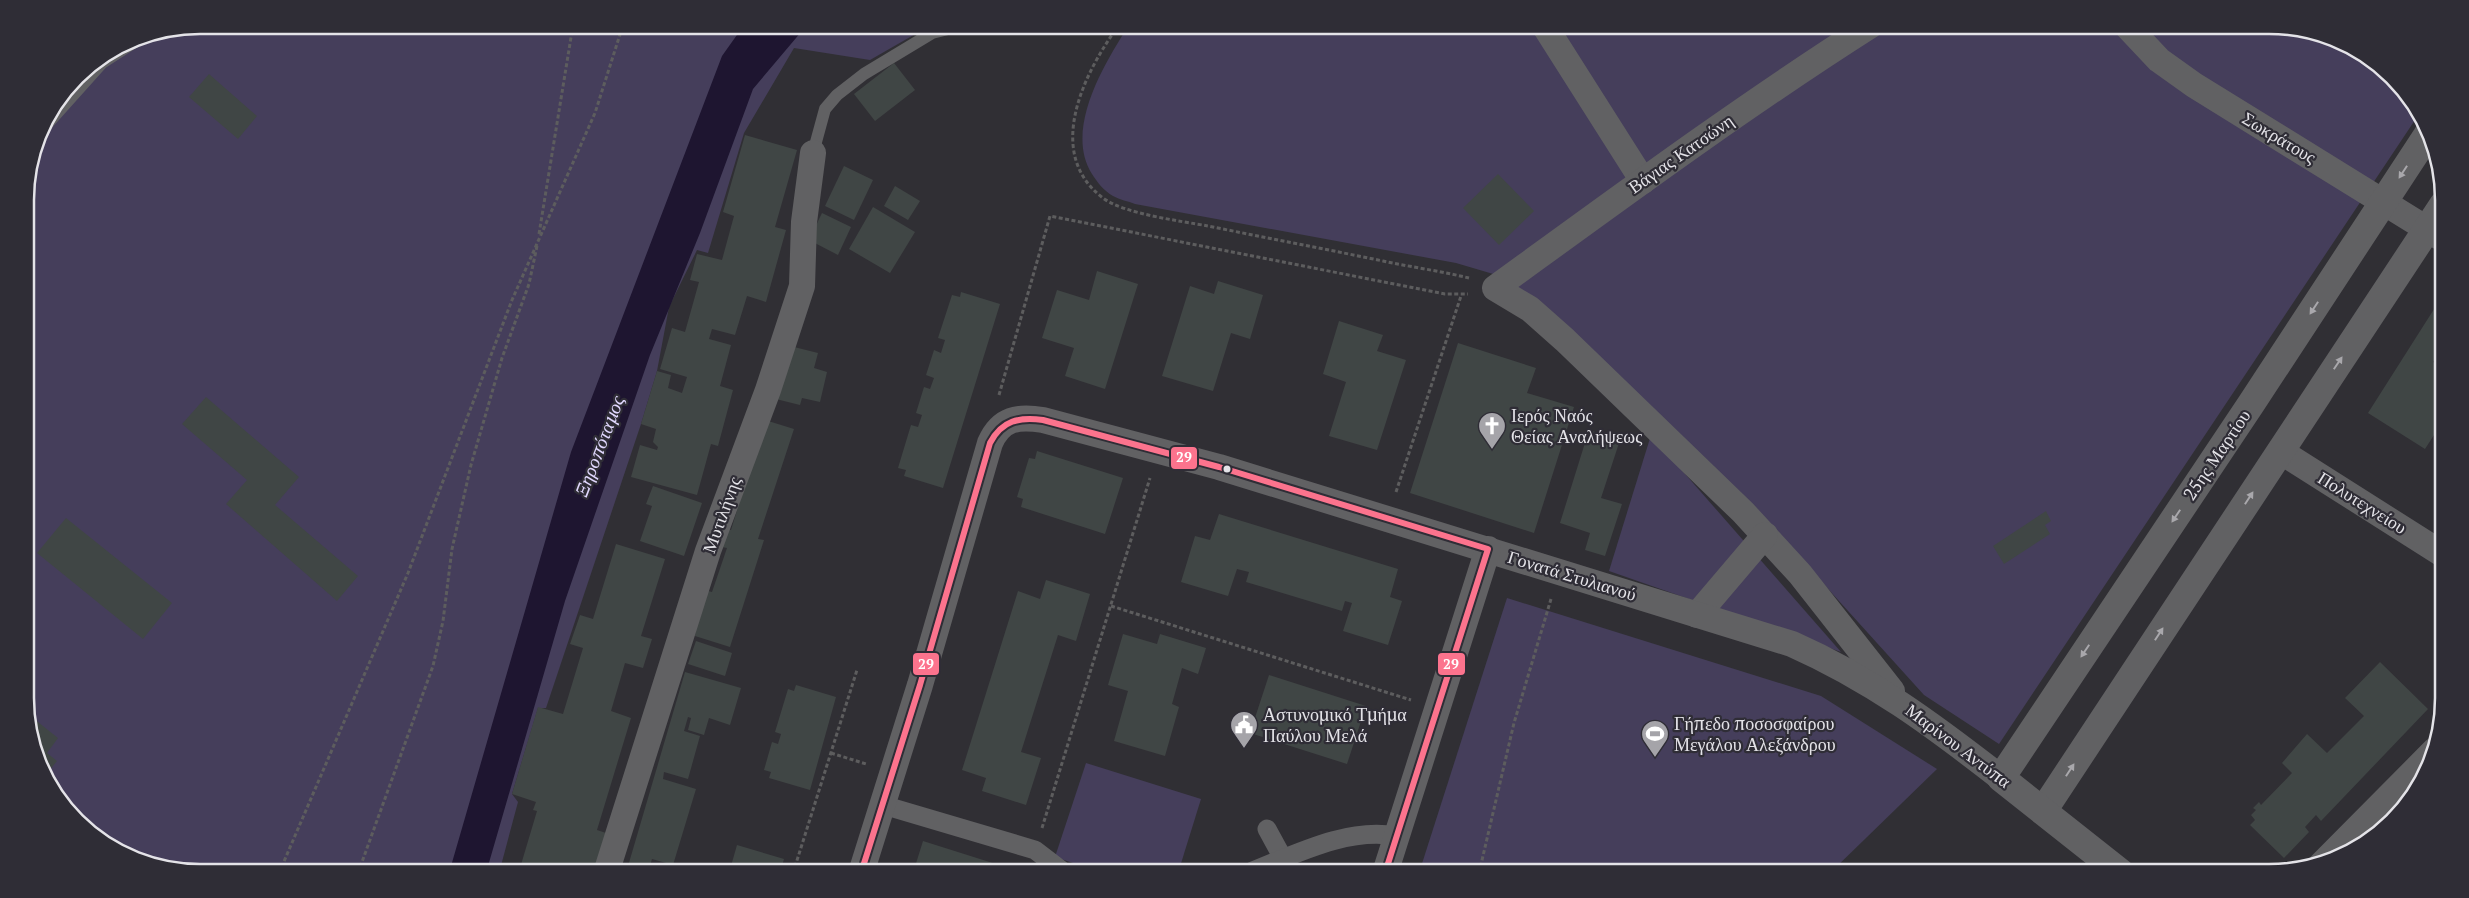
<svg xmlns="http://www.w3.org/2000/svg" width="2469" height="898" font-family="'PT Serif',serif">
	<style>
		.green { fill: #453e5b }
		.water { fill: #1e1530 }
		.building { fill: #404645 }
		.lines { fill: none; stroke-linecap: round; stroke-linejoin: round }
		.path { stroke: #5d5d5e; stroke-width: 3; stroke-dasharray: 4 2.5; stroke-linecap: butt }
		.service { stroke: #616163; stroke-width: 12 }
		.pedestrian { stroke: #616163; stroke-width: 19 }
		.minor { stroke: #616163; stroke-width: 26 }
		.tertiary { stroke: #616163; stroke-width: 28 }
		.bus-1-casing { stroke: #2f2d36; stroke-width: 10 }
		.bus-1 { stroke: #fc738d; stroke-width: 6 }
		.oneway { fill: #a9a8ac }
		.bus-dot { fill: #e4e3e8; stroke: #2f2d36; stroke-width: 2 }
		.labels { text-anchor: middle; stroke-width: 4.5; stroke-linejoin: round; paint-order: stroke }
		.street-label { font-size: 18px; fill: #e4e3e8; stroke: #2f2d36 }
		.poi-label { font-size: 18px; fill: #e4e3e8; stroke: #2f2d36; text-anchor: start }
		.water-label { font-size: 19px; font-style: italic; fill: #e1d8fe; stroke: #2f2d36 }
		.rim { fill: none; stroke: #e4e3e8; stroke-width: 2.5 }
		.line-badge { stroke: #2f2d36; stroke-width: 2 }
		.badge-label { font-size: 14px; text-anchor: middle; font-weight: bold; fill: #fff }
	</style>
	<rect width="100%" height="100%" fill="#302f34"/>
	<g class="green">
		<polygon points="200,25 946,25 924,29 870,60 794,48 744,133 708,253 697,250 669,307 657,371 641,424 546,708 538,708 512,794 518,802 499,873 200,873 144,864 69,814 28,732 25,188 43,122 84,69 133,38"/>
		<path d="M1129,25H2269L2325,34L2401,85L2419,114L1999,744L1924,695L1773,528L1500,276L1456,263L1135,204C1128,201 1120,200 1113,196C1104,191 1097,182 1092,174C1064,130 1104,64 1129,25Z"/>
		<polygon points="1651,435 1841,652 1609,571"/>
		<polygon points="1507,598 1821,696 1937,769 1830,873 1419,873"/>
		<polygon points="1086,763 1201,799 1178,873 1103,873 1055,857"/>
	</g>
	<polygon class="water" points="744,25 807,25 753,89 700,233 650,355 565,601 486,873 449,873 571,452 722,56"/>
	<g class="building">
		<polygon points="894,63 915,90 875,121 854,94"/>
		<polygon points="209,74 257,116 238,139 189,97"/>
		<polygon points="745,135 797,150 775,227 786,230 766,302 747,296 735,335 712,329 709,339 731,345 720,386 733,390 718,446 711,444 697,495 631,477 640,445 657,450 658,447 653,442 656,429 641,424 657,371 671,375 668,388 682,393 687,377 660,369 672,328 685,332 699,282 690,280 697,254 722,260 734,216 723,212"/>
		<polygon points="844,166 873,180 854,220 825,206"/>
		<polygon points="1498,174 1534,211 1499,245 1463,208"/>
		<polygon points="895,186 920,201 908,220 884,206"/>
		<polygon points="873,207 915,232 890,273 849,249"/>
		<polygon points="822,213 851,227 838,255 809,240"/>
		<polygon points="1097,271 1138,284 1105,389 1065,376 1074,348 1042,338 1057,290 1089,300"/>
		<polygon points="1218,281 1263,295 1250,339 1231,333 1213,391 1162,376 1190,286 1214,294"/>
		<polygon points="961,292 1000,304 943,488 904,476 906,470 898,468 911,425 918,427 922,415 916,413 924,387 930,389 934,378 926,375 934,350 941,353 945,340 938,338 952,295 960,297"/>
		<polygon points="2443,295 2443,347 2433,362 2443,368 2443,421 2425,449 2368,413"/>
		<polygon points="1339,321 1383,335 1377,351 1406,360 1377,450 1329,436 1346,382 1323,374"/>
		<polygon points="1458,343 1536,368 1527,393 1574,407 1534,533 1410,493"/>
		<polygon points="786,345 818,353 814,368 827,372 820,402 802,398 800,405 772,398"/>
		<polygon points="206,397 299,477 275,505 358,576 337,601 226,504 247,480 182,424"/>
		<polygon points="765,420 794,429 758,539 764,540 730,647 695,636 701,589 712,592 727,548 722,547 728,529 731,530"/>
		<polygon points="1589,430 1620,440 1601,498 1622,504 1605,556 1585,550 1590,533 1560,523"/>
		<polygon points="1037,451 1123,478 1105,534 1021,507 1023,499 1017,497 1029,458 1035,459"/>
		<polygon points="653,486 702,503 684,556 640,541 652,506 646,504"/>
		<polygon points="2046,511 2051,521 2045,525 2050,534 2004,564 1993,546"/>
		<polygon points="1219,514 1398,569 1390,597 1402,601 1388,645 1343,631 1352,603 1345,601 1342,611 1246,582 1249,572 1237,569 1228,596 1181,582 1195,536 1210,540"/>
		<polygon points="66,518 172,603 143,639 37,553"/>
		<polygon points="616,544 665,559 641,636 652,639 643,668 625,663 611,711 631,718 597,830 606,833 593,873 513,873 515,867 520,868 537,811 533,810 536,802 512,794 538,707 563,714 583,648 570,644 580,615 593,619"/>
		<polygon points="1046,580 1090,594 1076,641 1058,635 1021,752 1041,758 1026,805 982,791 986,778 962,770 1018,591 1040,599"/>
		<polygon points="1123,634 1157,644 1160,634 1206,648 1198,674 1182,668 1172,704 1179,707 1165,756 1114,741 1128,691 1108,685"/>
		<polygon points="696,641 732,653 725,676 688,664"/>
		<polygon points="2380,662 2428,709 2321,821 2316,815 2305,827 2309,832 2284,858 2250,825 2255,820 2251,815 2256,810 2253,808 2259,802 2261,805 2292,773 2282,763 2307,734 2327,753 2364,716 2345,698"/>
		<polygon points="685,672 741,688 730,725 709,718 704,735 688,730 691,718 688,717 684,731 700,736 688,779 664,772 663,779 696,789 673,865 652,859 648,873 626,873"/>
		<polygon points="1269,675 1366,706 1347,764 1250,733"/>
		<polygon points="796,685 836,697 810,790 769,778 771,772 764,770 772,742 778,744 781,734 775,732 788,689 794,691"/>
		<polygon points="28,714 58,738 47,753 57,761 49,771 28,732"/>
		<polygon points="923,841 1021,872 1021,873 913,873"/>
		<polygon points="737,845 784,859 780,873 729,873"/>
	</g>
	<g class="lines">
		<g class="path">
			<path d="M1119,25C1085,71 1043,153 1103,198C1124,214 1181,221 1208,226C1267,238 1325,249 1383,261C1411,267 1440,271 1469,278"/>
			<polyline points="539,234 573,25"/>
			<polyline points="999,395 1050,216 1445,294 1468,294"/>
			<polyline points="1396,492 1461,296"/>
			<polyline points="1111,606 1411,700"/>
			<polyline points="831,753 866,764"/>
			<polyline points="1042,828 1150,478"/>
			<polyline points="279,873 408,573 512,300 595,113 623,25"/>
			<polyline points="358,873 433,666 443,621 452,549 471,465 502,358 529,284 537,246"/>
			<polyline points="793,873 857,670"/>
			<polyline points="1479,873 1514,723 1551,599"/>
		</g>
		<g class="service">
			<polyline points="41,131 102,63 144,36"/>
			<polyline points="813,153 825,109 837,95 864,74 932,33 964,25"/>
		</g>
		<g class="pedestrian">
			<polyline points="883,805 1035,850 1065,873"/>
			<polyline points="1267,829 1291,873"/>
			<path d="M1248,873C1294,855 1347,827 1396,836"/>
		</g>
		<g class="minor">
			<polyline points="1544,25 1643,181"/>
			<path d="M1871,25C1742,107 1619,198 1495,288L1530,309L1565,340L1743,512L1800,574L1892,691"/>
			<polyline points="2126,25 2159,60 2194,85 2443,239"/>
			<polyline points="2280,451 2444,555"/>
			<polyline points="1697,615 1765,535"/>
			<polyline points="2321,865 2435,750"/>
			<polyline points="606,873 708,551 768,390 802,286 804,222 813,153"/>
			<path d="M861,873L920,685L990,443C1001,418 1018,416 1043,420L1219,467L1792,644C1871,679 1933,725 2001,778"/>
			<polyline points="1385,873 1488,549"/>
		</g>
		<g class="tertiary">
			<polyline points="2043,811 2443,205"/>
			<polyline points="2121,873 2001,778 2251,404 2430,131"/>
		</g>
		<defs>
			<path id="bus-1" d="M861,873L920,685L990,443C1002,420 1019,417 1043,420L1219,467L1488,549L1385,873"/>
		</defs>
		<use href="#bus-1" class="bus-1-casing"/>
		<use href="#bus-1" class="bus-1"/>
	</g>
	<defs><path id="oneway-solid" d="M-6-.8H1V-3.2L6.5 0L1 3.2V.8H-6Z" transform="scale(1.25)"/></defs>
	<g class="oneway">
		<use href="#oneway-solid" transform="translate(2403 172) rotate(123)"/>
		<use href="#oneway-solid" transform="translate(2314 308) rotate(123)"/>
		<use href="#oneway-solid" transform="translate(2338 363) rotate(-56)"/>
		<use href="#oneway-solid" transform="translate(2249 498) rotate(-57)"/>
		<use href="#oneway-solid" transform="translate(2176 516) rotate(124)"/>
		<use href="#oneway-solid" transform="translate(2159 634) rotate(-57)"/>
		<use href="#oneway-solid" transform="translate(2085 651) rotate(124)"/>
		<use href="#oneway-solid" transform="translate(2070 770) rotate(-57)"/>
	</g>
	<defs>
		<symbol id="church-pin" viewBox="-11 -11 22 30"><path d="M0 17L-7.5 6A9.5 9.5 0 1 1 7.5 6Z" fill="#a5a4a9" stroke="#2f2d36"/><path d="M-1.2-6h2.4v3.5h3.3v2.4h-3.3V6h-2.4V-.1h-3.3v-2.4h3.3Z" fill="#fff"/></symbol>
		<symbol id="civic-pin" viewBox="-11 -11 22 30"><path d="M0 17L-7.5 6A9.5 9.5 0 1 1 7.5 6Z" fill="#a5a4a9" stroke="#2f2d36"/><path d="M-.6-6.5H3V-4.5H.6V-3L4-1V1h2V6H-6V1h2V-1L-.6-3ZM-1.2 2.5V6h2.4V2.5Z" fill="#fff"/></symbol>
		<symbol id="stadium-pin" viewBox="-11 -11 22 30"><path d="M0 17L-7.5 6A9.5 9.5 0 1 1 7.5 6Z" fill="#a5a4a9" stroke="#2f2d36"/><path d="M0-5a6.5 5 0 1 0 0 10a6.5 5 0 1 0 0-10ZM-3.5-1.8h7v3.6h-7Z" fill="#fff"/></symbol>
	</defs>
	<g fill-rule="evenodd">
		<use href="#church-pin" x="1476" y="410" width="32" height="43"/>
		<use href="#civic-pin" x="1228" y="709" width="32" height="43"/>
		<use href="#stadium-pin" x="1639" y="718" width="32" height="43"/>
	</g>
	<circle class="bus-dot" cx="1227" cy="469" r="4.5"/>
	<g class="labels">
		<g class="street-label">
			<text transform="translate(2279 138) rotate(31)" y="6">Σωκράτους</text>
			<text transform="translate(1681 154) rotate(-35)" y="6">Βάγιας Κατσώνη</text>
			<text transform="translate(2217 455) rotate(-56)" y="6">25ης Μαρτίου</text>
			<text transform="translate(2362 503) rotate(32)" y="6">Πολυτεχνείου</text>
			<text transform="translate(722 515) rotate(-70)" y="6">Μυτιλήνης</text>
			<text transform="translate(1572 576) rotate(17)" y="6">Γονατά Στυλιανού</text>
			<text transform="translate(1958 746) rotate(37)" y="6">Μαρίνου Αντύπα</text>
		</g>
		<g class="poi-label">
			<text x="1511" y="422">Ιερός Ναός<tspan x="1511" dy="21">Θείας Αναλήψεως</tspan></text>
			<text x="1263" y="721">Αστυνομικό Τμήμα<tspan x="1263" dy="21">Παύλου Μελά</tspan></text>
			<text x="1674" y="730">Γήπεδο ποσοσφαίρου<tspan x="1674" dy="21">Μεγάλου Αλεξάνδρου</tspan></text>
		</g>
		<g class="water-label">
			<text transform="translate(599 446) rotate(-69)" y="7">Ξηροπόταμος</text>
		</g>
	</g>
	<path d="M0 0H2469V898H0ZM200 34H2269A166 166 0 0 1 2435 200V698A166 166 0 0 1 2269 864H200A166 166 0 0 1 34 698V200A166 166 0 0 1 200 34Z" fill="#2f2d36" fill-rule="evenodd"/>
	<path class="rim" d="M200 34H2269A166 166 0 0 1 2435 200V698A166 166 0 0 1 2269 864H200A166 166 0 0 1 34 698V200A166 166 0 0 1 200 34Z"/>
	<g class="line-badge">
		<rect x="1170" y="446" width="28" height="24" rx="5" fill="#fc738d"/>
		<rect x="912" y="652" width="28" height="24" rx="5" fill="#fc738d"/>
		<rect x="1437" y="652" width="29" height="24" rx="5" fill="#fc738d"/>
	</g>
	<g class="badge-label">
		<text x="1184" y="462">29</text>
		<text x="926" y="669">29</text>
		<text x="1451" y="669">29</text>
	</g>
</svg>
